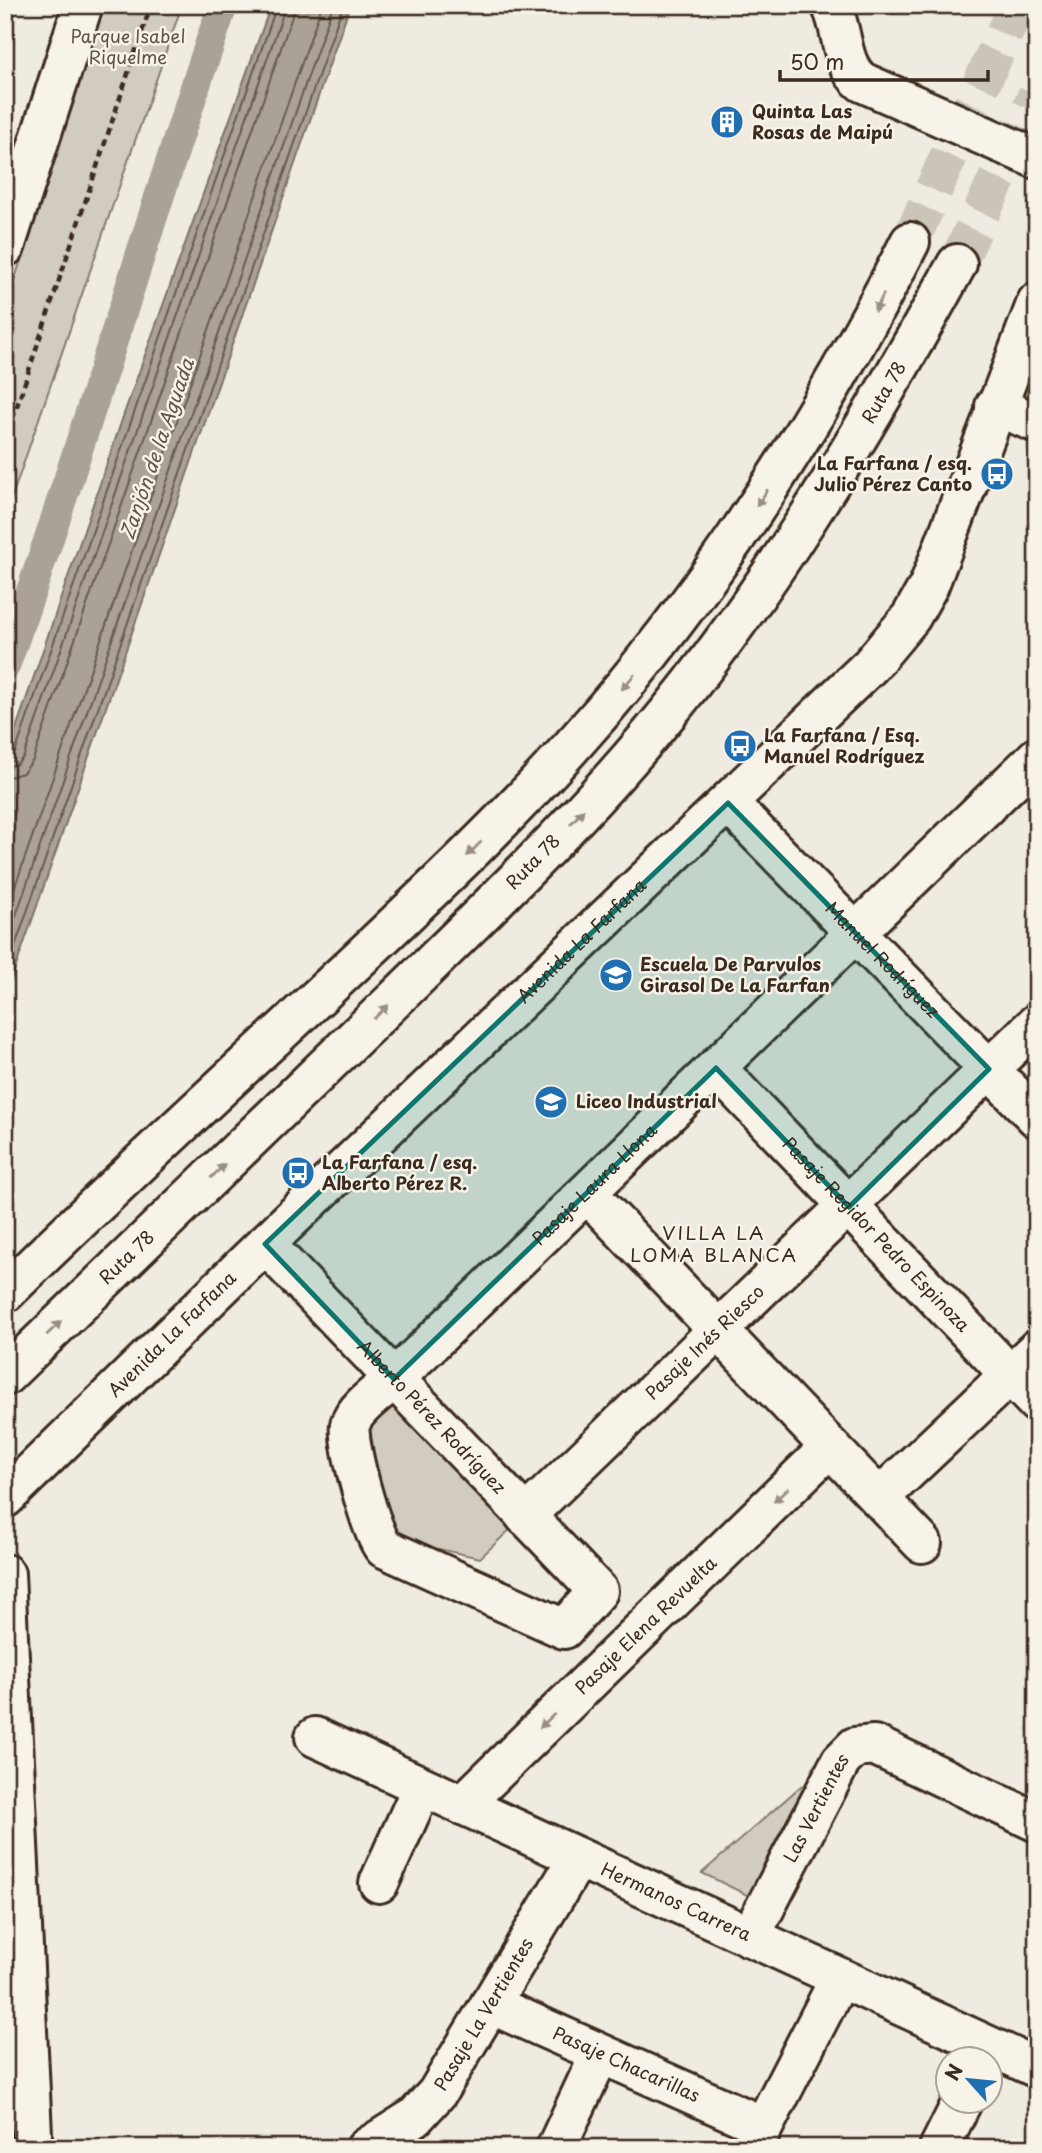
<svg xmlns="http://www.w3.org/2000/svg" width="1042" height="2153" font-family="'Playpen Sans',sans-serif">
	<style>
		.green { fill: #d1cbc0; stroke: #867a6f; stroke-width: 2 }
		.water { fill: #aaa296; stroke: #7e7266; stroke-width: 2 }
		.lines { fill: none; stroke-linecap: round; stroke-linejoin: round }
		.shore { stroke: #675a4e; stroke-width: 2 }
		.canal { stroke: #aaa296; stroke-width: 30 }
		.highway-tunnel { stroke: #cbc4b9; stroke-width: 38; stroke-dasharray: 38 19; stroke-linecap: butt }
		.minor-casing { stroke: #3b2a1e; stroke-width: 44 }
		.highway-casing { stroke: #3b2a1e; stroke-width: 44 }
		.path { stroke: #3b2a1e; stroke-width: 4.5; stroke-dasharray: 7 5; stroke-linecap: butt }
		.minor { stroke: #f7f3e8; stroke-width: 38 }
		.highway { stroke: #f7f3e8; stroke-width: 38 }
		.oneway { fill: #998e83 }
		.marked { fill: #0f766e; fill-opacity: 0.2; stroke: #0f766e; stroke-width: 5; stroke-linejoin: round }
		.labels { text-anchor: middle; stroke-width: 5; stroke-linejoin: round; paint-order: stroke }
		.park-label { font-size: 18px; fill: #605246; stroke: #f7f3e8 }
		.poi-label { font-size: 18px; font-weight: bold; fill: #3b2a1e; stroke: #f7f3e8; text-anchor: start }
		.street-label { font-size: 18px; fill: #3b2a1e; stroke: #f7f3e8 }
		.water-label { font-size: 19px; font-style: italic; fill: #625448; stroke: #f7f3e8 }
		.neighbourhood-label { font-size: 19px; letter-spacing: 2px; fill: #3b2a1e; stroke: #f7f3e8 }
	</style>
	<rect width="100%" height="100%" fill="#efebe0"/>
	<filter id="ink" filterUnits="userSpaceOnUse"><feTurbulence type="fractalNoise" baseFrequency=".0143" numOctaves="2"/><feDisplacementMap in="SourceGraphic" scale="14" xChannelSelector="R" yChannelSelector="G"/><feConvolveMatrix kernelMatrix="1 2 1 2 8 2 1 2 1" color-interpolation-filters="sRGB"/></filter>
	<g filter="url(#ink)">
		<g class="green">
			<polygon points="100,5 182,5 5,517 5,311"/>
			<polygon points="393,1395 516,1524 480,1558 397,1540 361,1426"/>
			<polygon points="813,1785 751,1897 702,1873 801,1786"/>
		</g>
		<polygon class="water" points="271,5 350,5 5,998 5,761 125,411"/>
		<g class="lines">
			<g class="shore">
				<polyline points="5,759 15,753 277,5"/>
				<polyline points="5,767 17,764 24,756 286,5"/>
				<polyline points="5,778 23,773 33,760 296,5"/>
				<polyline points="5,915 322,5"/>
				<polyline points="5,947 333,5"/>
				<polyline points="5,975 343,5"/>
			</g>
			<path class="canal" d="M5,666C83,447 147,224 223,5"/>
			<g class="highway-tunnel">
				<polyline points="910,242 1017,5"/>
				<polyline points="957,264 1037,95"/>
			</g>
			<defs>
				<g id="minor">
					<path d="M831,5C844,30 839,64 862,82L1037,159"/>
					<polyline points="5,247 83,5"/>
					<polyline points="995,406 1037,423"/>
					<path id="s1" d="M728,803L1037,1118"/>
					<path id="s2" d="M716,1068L1037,1403"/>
					<polyline points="587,1193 922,1543"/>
					<path id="s3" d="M265,1244C376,1359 487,1476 598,1591L564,1629L384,1548C372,1536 346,1441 350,1425C355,1407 381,1391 394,1379L1037,757"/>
					<path id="s4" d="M5,1498L265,1244L871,665L911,617L929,585L1037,302"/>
					<polyline points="879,1498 1037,1349"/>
					<path id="s5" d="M525,1516L1037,1023"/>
					<polyline points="5,1574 32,2134"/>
					<path id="s6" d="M315,1737L1037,2068"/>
					<path id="s7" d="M462,1805L830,1447"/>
					<polyline points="379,1883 422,1787"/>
					<path id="s8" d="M750,1937L841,1761L855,1747L874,1745L1037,1822"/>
					<path id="s9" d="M490,2004L763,2126"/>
					<polyline points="753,2147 840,1978"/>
					<path id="s10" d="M366,2148L415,2117L437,2093L578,1858"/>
					<polyline points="556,2148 600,2054"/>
					<polyline points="939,2148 963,2100"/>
				</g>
				<g id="highway">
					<path d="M5,1293C121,1178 243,1068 362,956C437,885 512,814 580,737C712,589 820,419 910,242"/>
					<path id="s11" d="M5,1376C134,1250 265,1126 394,1000C475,921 557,842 631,757C761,608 862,436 957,264"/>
				</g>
			</defs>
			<use href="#minor" class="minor-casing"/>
			<use href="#highway" class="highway-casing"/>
			<polyline class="path" points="5,442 151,5"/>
			<use href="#minor" class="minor"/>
			<use href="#highway" class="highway"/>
		</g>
		<defs><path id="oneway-solid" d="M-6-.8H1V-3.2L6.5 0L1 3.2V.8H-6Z" transform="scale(1.75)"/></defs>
		<g class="oneway">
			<use href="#oneway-solid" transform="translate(879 303) rotate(117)"/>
			<use href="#oneway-solid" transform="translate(762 498) rotate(124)"/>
			<use href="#oneway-solid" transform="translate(628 682) rotate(130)"/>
			<use href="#oneway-solid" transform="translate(577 817) rotate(-47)"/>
			<use href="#oneway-solid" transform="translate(474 849) rotate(135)"/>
			<use href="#oneway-solid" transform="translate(381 1012) rotate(-44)"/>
			<use href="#oneway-solid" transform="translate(218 1171) rotate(-44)"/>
			<use href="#oneway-solid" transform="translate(54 1328) rotate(-44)"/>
			<use href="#oneway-solid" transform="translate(781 1495) rotate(136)"/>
			<use href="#oneway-solid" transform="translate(547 1721) rotate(136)"/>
		</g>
	</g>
	<path class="marked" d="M728,803L989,1069L849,1207L716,1068L394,1379L265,1244Z"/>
	<defs>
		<symbol id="building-disc" viewBox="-11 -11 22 22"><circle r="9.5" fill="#1f6fb2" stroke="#f7f3e8"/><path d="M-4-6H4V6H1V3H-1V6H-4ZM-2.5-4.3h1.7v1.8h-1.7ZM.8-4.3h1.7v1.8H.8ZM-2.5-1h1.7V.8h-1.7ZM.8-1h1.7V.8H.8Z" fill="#fff"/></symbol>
		<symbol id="bus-disc" viewBox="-11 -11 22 22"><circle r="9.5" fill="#1f6fb2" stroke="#f7f3e8"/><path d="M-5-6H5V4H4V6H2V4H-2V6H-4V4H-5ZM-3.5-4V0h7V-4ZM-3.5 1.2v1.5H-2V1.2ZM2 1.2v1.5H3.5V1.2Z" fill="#fff"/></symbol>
		<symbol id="school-disc" viewBox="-11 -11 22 22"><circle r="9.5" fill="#1f6fb2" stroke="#f7f3e8"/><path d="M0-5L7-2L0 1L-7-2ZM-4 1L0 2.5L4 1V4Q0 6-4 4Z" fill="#fff"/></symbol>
	</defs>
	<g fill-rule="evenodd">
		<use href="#building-disc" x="708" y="103" width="38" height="38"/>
		<use href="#bus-disc" x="978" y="455" width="38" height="38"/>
		<use href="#bus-disc" x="721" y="727" width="38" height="38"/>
		<use href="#school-disc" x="597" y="956" width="38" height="38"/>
		<use href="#school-disc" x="532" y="1083" width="38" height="38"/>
		<use href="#bus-disc" x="279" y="1154" width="38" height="38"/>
	</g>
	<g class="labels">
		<g class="park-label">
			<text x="128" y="43">Parque Isabel<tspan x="128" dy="21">Riquelme</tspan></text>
		</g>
		<g class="poi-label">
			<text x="752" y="118">Quinta Las<tspan x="752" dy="21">Rosas de Maipú</tspan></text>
			<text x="972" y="470" text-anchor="end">La Farfana / esq.<tspan x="972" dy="21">Julio Pérez Canto</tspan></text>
			<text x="764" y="742">La Farfana / Esq.<tspan x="764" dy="21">Manuel Rodríguez</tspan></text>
			<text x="640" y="971">Escuela De Parvulos<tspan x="640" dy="21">Girasol De La Farfan</tspan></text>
			<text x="576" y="1108">Liceo Industrial</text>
			<text x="322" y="1169">La Farfana / esq.<tspan x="322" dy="21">Alberto Pérez R.</tspan></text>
		</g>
		<g class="street-label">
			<text dy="6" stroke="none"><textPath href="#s11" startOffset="1325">Ruta 78</textPath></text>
			<text dy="6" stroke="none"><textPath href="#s11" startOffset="737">Ruta 78</textPath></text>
			<text dy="6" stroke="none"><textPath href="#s4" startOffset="802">Avenida La Farfana</textPath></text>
			<text dy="6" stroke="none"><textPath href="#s1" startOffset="220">Manuel Rodríguez</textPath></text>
			<text dy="6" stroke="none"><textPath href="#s3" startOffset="1202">Pasaje Laura Llona</textPath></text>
			<text dy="6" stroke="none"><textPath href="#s2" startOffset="231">Pasaje Regidor Pedro Espinoza</textPath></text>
			<text dy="6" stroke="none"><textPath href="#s11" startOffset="170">Ruta 78</textPath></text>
			<text dy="6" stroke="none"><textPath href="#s4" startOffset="234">Avenida La Farfana</textPath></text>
			<text dy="6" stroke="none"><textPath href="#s5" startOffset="250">Pasaje Inés Riesco</textPath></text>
			<text dy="6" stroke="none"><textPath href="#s3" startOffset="240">Alberto Pérez Rodríguez</textPath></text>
			<text dy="6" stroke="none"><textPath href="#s7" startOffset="257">Pasaje Elena Revuelta</textPath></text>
			<text dy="6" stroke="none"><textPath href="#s8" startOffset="145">Las Vertientes</textPath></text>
			<text dy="6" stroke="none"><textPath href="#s6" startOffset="397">Hermanos Carrera</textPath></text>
			<text dy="6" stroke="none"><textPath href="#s10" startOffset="182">Pasaje La Vertientes</textPath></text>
			<text dy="6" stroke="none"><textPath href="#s9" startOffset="149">Pasaje Chacarillas</textPath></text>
		</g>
		<g class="water-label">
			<text transform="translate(157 449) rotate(-71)" y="7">Zanjón de la Aguada</text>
		</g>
		<g class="neighbourhood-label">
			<text x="714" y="1240">VILLA LA<tspan x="714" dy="22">LOMA BLANCA</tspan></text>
		</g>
	</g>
	<rect width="1042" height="2153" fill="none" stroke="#f7f3e8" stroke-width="28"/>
	<rect x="14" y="14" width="1014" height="2125" fill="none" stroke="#3b2a1e" stroke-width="2.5" filter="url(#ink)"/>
	<g transform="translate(969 2080) rotate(297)"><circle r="33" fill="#f7f3e8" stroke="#aca397" stroke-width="2"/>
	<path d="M0-5L12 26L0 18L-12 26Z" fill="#1f6fb2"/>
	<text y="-10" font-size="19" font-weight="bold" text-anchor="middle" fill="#3b2a1e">N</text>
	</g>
	<path d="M780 70v10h208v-10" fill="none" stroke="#3b2a1e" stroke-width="3.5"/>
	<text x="790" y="70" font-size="21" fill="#3b2a1e" stroke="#f7f3e8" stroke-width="5" paint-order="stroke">50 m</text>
</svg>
